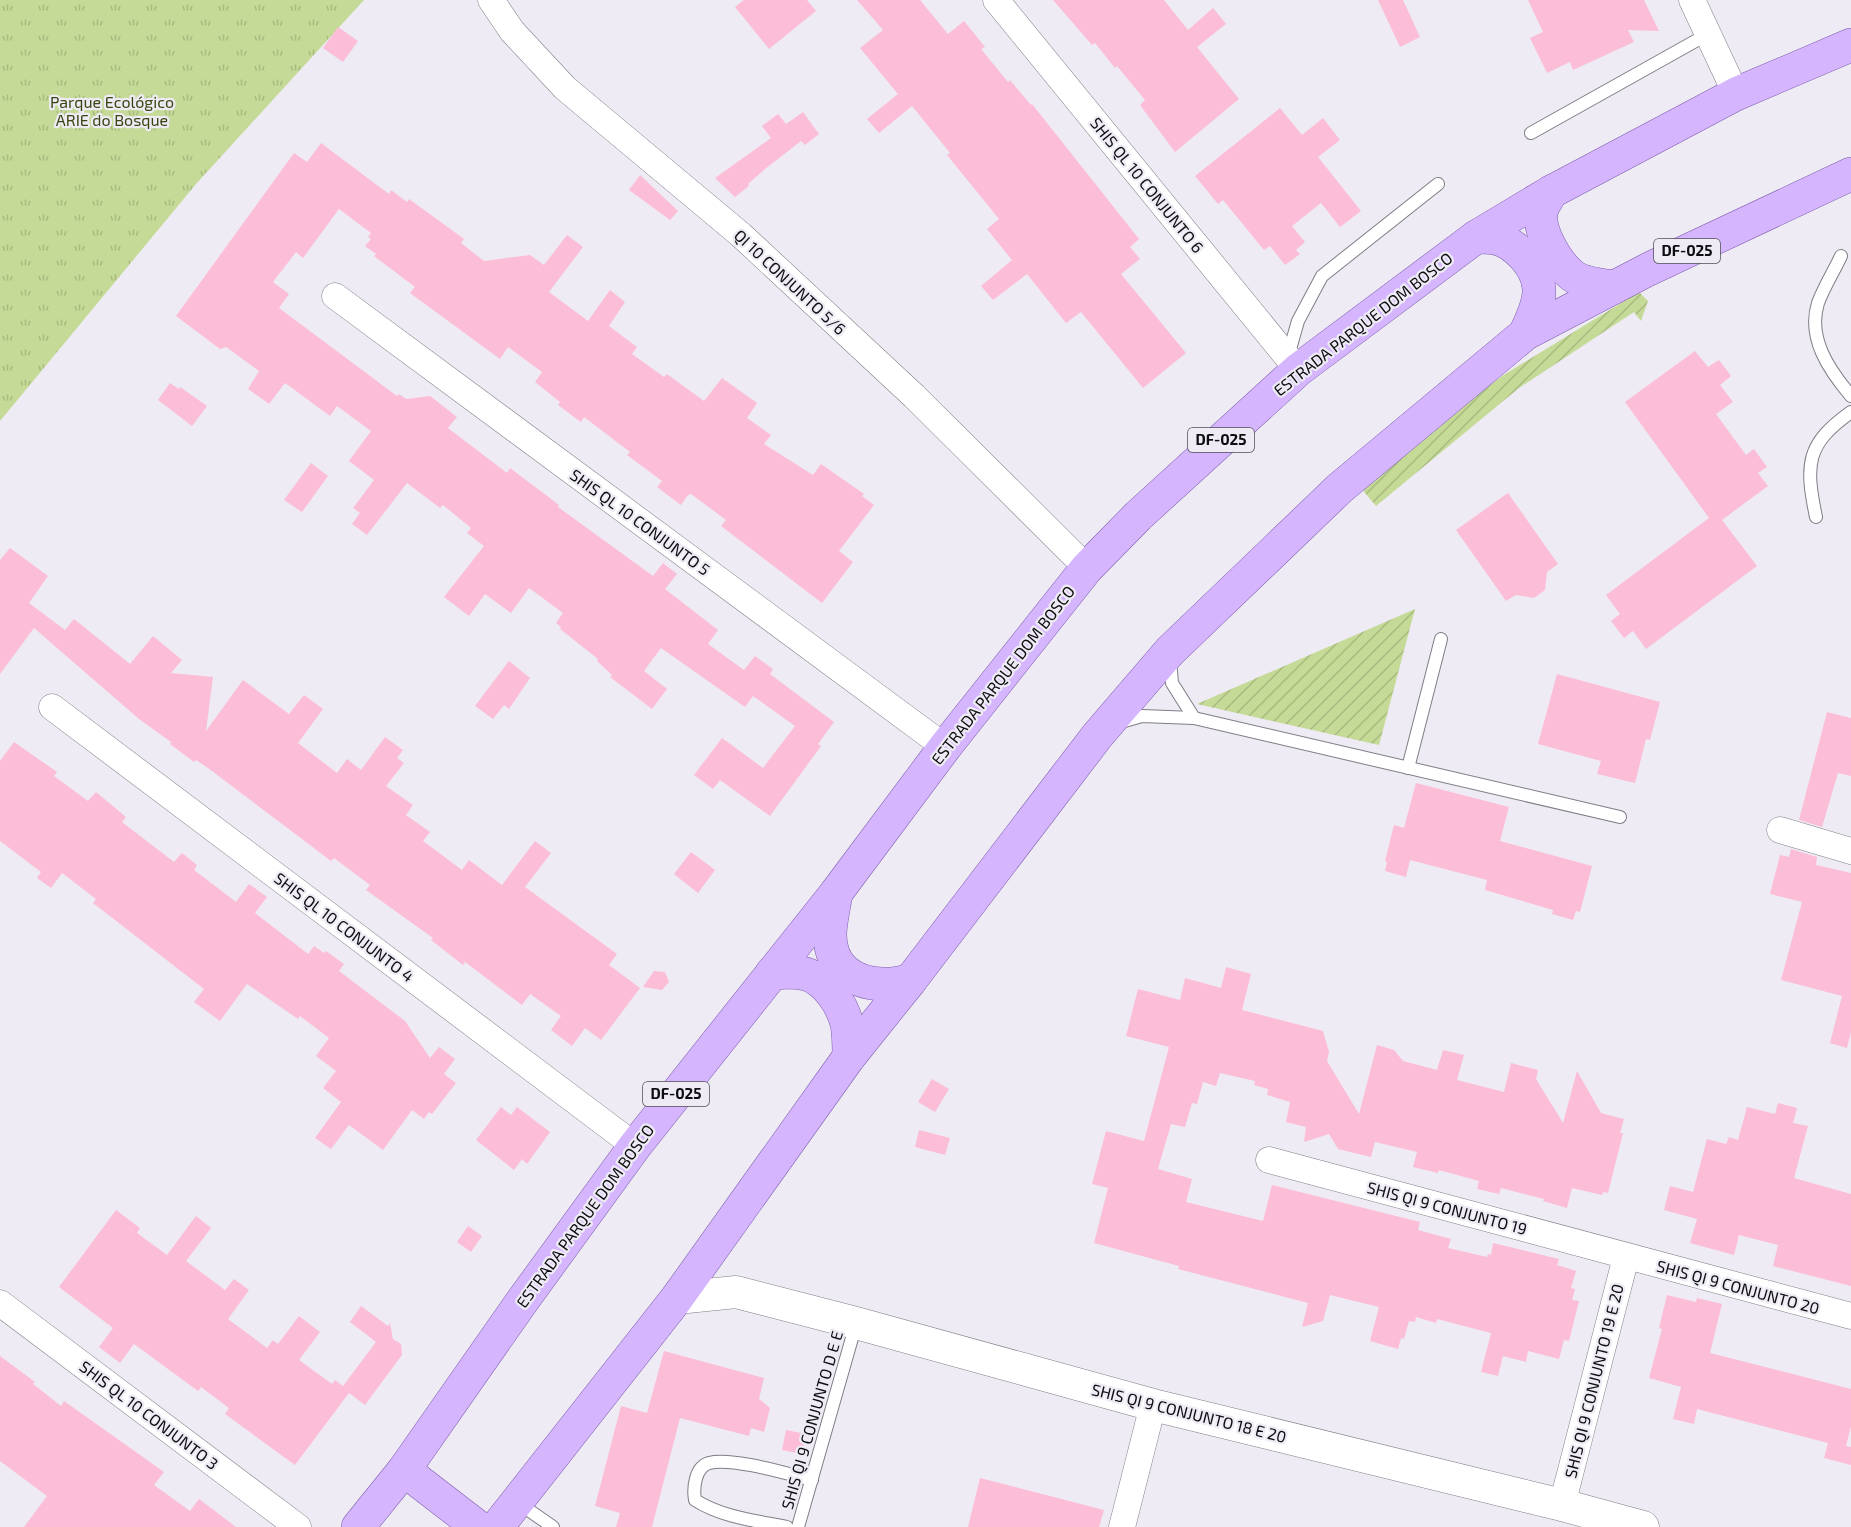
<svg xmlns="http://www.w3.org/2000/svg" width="1851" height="1527" font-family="'Exo 2',sans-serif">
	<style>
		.park { fill: url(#park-tufts) }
		.garden { fill: url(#garden-furrows) }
		.building { fill: #fcbdd7 }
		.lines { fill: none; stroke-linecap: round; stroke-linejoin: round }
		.service-casing { stroke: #7f7d85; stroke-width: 14 }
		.minor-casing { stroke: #7f7d85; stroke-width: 27 }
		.tertiary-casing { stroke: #7f7d85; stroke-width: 33 }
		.primary-casing { stroke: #7d5bab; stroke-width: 34 }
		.service { stroke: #fff; stroke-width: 12 }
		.minor { stroke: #fff; stroke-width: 26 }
		.tertiary { stroke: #fff; stroke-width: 32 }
		.primary { stroke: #d5b6fe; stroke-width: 33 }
		.labels { text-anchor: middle; stroke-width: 4.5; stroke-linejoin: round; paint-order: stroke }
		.shield { fill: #eeebf5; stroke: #515055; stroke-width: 1.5 }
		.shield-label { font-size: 15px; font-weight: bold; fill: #0e0d10 }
		.park-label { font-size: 16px; fill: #384510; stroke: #eeebf5 }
		.street-label { font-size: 16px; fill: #0e0d10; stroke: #eeebf5 }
	</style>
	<defs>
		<pattern id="park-tufts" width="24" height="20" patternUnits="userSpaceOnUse" patternTransform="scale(1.5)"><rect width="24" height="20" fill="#c5da96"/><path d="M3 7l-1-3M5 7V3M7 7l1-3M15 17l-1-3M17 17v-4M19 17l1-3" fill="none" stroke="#a8ba80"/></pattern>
		<pattern id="garden-furrows" width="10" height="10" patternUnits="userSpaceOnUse" patternTransform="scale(1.5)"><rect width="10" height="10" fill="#c5da96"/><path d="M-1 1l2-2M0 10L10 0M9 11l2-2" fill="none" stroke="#a8ba80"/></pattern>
	</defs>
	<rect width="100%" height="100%" fill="#eeebf5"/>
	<polygon class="park" points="0,0 364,0 196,184 0,421"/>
	<g class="garden">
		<polygon points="1639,292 1648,301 1641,321 1634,312 1519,388 1376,506 1359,486 1502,376"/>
		<polygon points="1415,609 1379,745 1197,704"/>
	</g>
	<g class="building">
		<polygon points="744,0 807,0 816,11 769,49 735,7"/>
		<polygon points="857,0 920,0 948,34 964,21 985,47 981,49 1008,82 1010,80 1031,105 1032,104 1139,239 1130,247 1140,259 1121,274 1186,353 1143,388 1081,312 1066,323 1027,274 993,300 981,286 1012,260 987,229 999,219 947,155 950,153 912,106 879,133 867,119 898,94 860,48 883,30"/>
		<polygon points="1053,0 1164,0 1188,30 1213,8 1226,24 1197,47 1239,99 1175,152 1140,105 1145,100 1117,66 1115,68 1095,43 1092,45"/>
		<polygon points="1378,0 1403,0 1420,37 1400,47"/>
		<polygon points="1528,0 1644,0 1659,31 1628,30 1634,42 1573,70 1570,62 1547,73 1530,38 1543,32"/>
		<polygon points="338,27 358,41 343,62 323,48"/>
		<polygon points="1280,108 1302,135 1323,118 1340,140 1318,157 1361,211 1340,227 1321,203 1292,226 1305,242 1296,250 1300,254 1285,265 1270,246 1264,250 1223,200 1218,204 1195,176"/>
		<polygon points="803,112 819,134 805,145 801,141 765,169 748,184 749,186 735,197 715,178 771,138 762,126 778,114 786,124"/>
		<polygon points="321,143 389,194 391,190 407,202 409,199 464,239 461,243 484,261 530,255 544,265 567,235 583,247 549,292 588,321 610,290 625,302 609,326 637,347 632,354 664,377 667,374 704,401 722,378 757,403 747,418 771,435 764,444 813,475 821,464 864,494 862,496 874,505 839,551 853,562 822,603 721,526 726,520 691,494 688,495 681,505 657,487 662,481 627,455 630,452 584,417 581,422 558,405 560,402 535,382 542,372 508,347 500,359 410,293 415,287 374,256 376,254 365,246 371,239 368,237 371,233 339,209 303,258 296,252 273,282 289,294 279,308 397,396 399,394 406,399 430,396 457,417 448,428 507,473 510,468 559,505 558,507 653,576 663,563 677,574 665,589 718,630 708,644 744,670 755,656 773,669 770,674 834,722 818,744 821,746 770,816 720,780 713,789 694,775 722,738 763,768 795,726 753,696 745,707 661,648 644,671 667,689 652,709 610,677 612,675 597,661 598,659 560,629 561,627 556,623 563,613 529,588 511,613 485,594 469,616 444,597 484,546 467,533 471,528 443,505 440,508 407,483 367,535 352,524 360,513 353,508 374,480 349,461 371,431 337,406 330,416 285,383 269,404 248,389 259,371 226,347 220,349 176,316 294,153 307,162"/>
		<polygon points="640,175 678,211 670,220 629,190"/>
		<polygon points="1695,351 1708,367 1719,360 1731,376 1720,385 1733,402 1716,414 1746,455 1754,449 1767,467 1758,473 1768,486 1722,520 1757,566 1646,649 1633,631 1624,638 1611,621 1620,614 1606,595 1709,518 1625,402"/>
		<polygon points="170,383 179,389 180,387 207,406 192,426 158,400"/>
		<polygon points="311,463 328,476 302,512 284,500"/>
		<polygon points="1508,493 1558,564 1547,572 1545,590 1534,598 1516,595 1506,601 1456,530"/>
		<polygon points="10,548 48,576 29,603 65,630 74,619 130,664 153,636 182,660 171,673 213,677 206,731 243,680 289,714 304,695 323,709 298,743 337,773 347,759 361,770 385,737 403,750 397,758 404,763 386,786 413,805 406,815 430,832 423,841 462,870 469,860 502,885 535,841 551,853 525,887 617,954 609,965 640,988 601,1040 585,1028 572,1046 551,1030 561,1016 530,994 522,1005 465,962 463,965 431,940 433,938 366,890 370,885 334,858 331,861 208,768 196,760 194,762 170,744 171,742 139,719 34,628 0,674 0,560"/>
		<polygon points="509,661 530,678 509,709 504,705 493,719 475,706"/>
		<polygon points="1557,674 1660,702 1650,740 1646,739 1635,783 1597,774 1601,761 1538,744"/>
		<polygon points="1827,712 1851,718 1851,776 1838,773 1822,827 1799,820"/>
		<polygon points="14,742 57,772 54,776 88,801 96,792 126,817 122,822 174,862 182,853 197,865 194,870 236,902 249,884 267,897 255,913 308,954 314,946 324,953 326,951 344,964 339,971 405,1021 430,1058 439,1047 455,1059 444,1074 456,1083 432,1114 429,1112 424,1119 412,1110 383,1150 349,1125 331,1149 315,1138 341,1102 323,1088 336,1071 316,1056 329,1038 300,1016 298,1019 247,984 220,1021 194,1002 204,989 93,903 96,899 62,873 51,888 37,878 41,872 0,841 0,761"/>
		<polygon points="1416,783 1509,807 1500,841 1592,866 1580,912 1576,911 1573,920 1552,914 1553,910 1485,890 1487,880 1410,860 1406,877 1385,871 1387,862 1385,861 1394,825 1404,828"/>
		<polygon points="1791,849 1817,857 1816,865 1851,873 1851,1032 1847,1048 1830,1043 1842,996 1781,980 1802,902 1770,894 1780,855 1789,857"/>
		<polygon points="691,852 715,870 698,893 674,874"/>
		<polygon points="1226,967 1251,974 1242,1010 1323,1031 1329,1052 1327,1061 1359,1114 1377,1045 1394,1050 1403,1061 1437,1070 1443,1050 1464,1055 1457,1080 1504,1092 1511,1063 1538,1070 1536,1079 1563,1123 1577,1071 1601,1113 1624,1119 1620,1133 1623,1133 1608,1193 1603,1192 1602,1195 1572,1188 1567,1208 1543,1201 1544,1199 1501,1188 1499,1194 1477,1189 1479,1181 1439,1170 1438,1173 1413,1167 1417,1152 1375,1142 1371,1157 1338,1149 1329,1134 1304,1142 1306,1127 1286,1122 1290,1102 1267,1095 1268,1089 1254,1085 1255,1081 1220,1073 1216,1086 1203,1082 1197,1104 1192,1103 1185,1127 1171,1124 1158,1169 1192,1179 1186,1202 1263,1221 1272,1185 1420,1222 1418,1230 1451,1239 1448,1248 1487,1257 1488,1254 1491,1255 1493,1243 1559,1259 1557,1265 1576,1271 1571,1288 1575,1289 1572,1300 1579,1301 1569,1341 1564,1340 1559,1359 1528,1351 1526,1362 1503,1356 1498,1376 1481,1372 1491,1333 1437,1319 1436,1323 1416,1317 1415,1322 1409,1321 1404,1339 1401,1338 1398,1349 1370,1341 1379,1307 1330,1295 1323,1321 1302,1327 1308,1303 1178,1269 1179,1266 1094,1243 1108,1188 1092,1184 1106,1131 1144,1141 1169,1047 1126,1036 1138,989 1180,1000 1185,978 1221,988"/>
		<polygon points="654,971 665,972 669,982 662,990 643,987"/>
		<polygon points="932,1079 949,1089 935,1112 918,1102"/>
		<polygon points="1778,1103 1797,1108 1793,1123 1808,1126 1794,1178 1851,1194 1851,1286 1773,1266 1778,1245 1739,1235 1734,1255 1690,1243 1697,1219 1664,1210 1670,1186 1693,1192 1707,1139 1726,1144 1729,1137 1738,1140 1747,1107 1775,1114"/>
		<polygon points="501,1107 511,1115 517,1107 550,1132 527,1164 522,1159 514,1170 476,1140"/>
		<polygon points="919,1130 950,1138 945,1155 915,1147"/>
		<polygon points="116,1210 140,1228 137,1233 167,1255 196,1216 211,1228 186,1261 225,1290 234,1279 249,1290 228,1319 267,1348 273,1340 278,1344 299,1316 320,1332 299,1360 332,1384 335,1380 343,1386 376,1342 350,1322 361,1306 388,1326 390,1323 393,1339 401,1344 402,1355 365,1405 349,1393 295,1465 225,1414 229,1408 201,1387 198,1391 134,1344 120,1363 99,1347 113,1328 59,1287"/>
		<polygon points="468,1226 482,1236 471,1252 457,1242"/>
		<polygon points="1667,1295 1696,1302 1697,1298 1722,1304 1710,1353 1851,1389 1851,1426 1846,1446 1851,1447 1851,1465 1824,1458 1828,1443 1697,1409 1694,1424 1673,1419 1681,1387 1649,1378 1662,1329 1659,1328"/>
		<polygon points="664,1351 764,1378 759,1399 770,1408 764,1432 751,1428 749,1436 680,1418 652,1527 616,1527 620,1513 595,1506 621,1406 647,1413"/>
		<polygon points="0,1356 35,1382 33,1384 61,1406 64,1401 164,1472 154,1485 190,1511 199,1499 236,1527 24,1527 47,1496 0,1461"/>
		<polygon points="786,1430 806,1434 802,1454 782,1450"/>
		<polygon points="980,1478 1104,1510 1099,1527 968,1527"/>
	</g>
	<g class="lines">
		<defs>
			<g id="service">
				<polyline points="1531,133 1708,34"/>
				<path d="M1841,256C1834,271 1824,287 1818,303C1807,338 1829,370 1851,396"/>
				<polyline points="1288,356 1298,321 1322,276 1438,184"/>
				<path d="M1816,517C1805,464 1806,444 1851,412"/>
				<polyline points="1170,660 1172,683 1194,718"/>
				<polyline points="1121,722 1142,716 1194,718 1620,817"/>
				<polyline points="1408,768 1441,639"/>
				<polyline points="517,1502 553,1527"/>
				<path d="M787,1527C757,1521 721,1517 695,1500C693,1488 695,1467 709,1463C732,1457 788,1474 812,1480"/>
				<polyline points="798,1527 856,1324"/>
			</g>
			<g id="minor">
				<polyline points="491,0 512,31 565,88 741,235 914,396 1087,568"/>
				<polyline points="996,0 1298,370"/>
				<polyline points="1692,0 1736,94"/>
				<polyline points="335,296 945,747"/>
				<polyline points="52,707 635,1146"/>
				<polyline points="1780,830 1851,851"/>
				<polyline points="1269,1160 1851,1316"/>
				<polyline points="0,1303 298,1527"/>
				<polyline points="1562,1505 1626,1257"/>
				<polyline points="1122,1527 1153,1405"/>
			</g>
			<polyline id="tertiary" points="677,1298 736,1292 856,1323 1153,1405 1562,1505 1643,1527"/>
			<g id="primary">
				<path d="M1551,192C1549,197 1544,203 1542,209C1536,229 1557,264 1573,276C1584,284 1601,285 1614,287"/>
				<path d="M1476,237C1482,237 1489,237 1495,238C1516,243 1538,267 1539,289C1540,304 1531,321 1525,334"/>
				<path d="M836,893C834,907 830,922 830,935C830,967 853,983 882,984C891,985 901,982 910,981"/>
				<path d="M772,973C784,972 795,971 806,974C826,980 842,1004 847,1024C849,1035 849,1047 849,1057"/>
				<polyline points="404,1470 478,1527"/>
				<polyline points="358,1527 404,1470 523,1300 635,1146 836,893 945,747 1087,568 1138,516 1298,370 1476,237 1551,192 1736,94 1851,45"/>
				<polyline points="497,1527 677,1298 849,1057 910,981 1097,736 1170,651 1340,488 1525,334 1649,269 1851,174"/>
			</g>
		</defs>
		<use href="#service" class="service-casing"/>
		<use href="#minor" class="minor-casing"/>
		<use href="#tertiary" class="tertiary-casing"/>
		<use href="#primary" class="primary-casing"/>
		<use href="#service" class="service"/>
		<use href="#minor" class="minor"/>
		<use href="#tertiary" class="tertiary"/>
		<use href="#primary" class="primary"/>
	</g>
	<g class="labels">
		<g class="shield">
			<rect x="1654" y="239" width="66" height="24" rx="4.5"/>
			<rect x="1188" y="428" width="66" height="24" rx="4.5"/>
			<rect x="643" y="1082" width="66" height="24" rx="4.5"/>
		</g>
		<g class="shield-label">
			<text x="1687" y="256">DF-025</text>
			<text x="1221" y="445">DF-025</text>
			<text x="676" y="1099">DF-025</text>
		</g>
		<g class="park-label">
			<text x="112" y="108">Parque Ecológico<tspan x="112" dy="18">ARIE do Bosque</tspan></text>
		</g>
		<g class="street-label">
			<text transform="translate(1147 185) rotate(51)" y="6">SHIS QL 10 CONJUNTO 6</text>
			<text transform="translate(790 282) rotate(43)" y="6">QI 10 CONJUNTO 5/6</text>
			<text transform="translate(1363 324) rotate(-38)" y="6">ESTRADA PARQUE DOM BOSCO</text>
			<text transform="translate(640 522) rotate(36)" y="6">SHIS QL 10 CONJUNTO 5</text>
			<text transform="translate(1003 675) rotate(-52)" y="6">ESTRADA PARQUE DOM BOSCO</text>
			<text transform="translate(344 927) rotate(37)" y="6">SHIS QL 10 CONJUNTO 4</text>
			<text transform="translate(1447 1208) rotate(15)" y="6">SHIS QI 9 CONJUNTO 19</text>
			<text transform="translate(585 1216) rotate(-54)" y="6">ESTRADA PARQUE DOM BOSCO</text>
			<text transform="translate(1738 1287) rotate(15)" y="6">SHIS QI 9 CONJUNTO 20</text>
			<text transform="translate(1594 1381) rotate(-76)" y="6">SHIS QI 9 CONJUNTO 19 E 20</text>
			<text transform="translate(1189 1413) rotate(14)" y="6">SHIS QI 9 CONJUNTO 18 E 20</text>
			<text transform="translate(149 1415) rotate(37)" y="6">SHIS QL 10 CONJUNTO 3</text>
			<text transform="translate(812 1420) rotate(-74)" y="6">SHIS QI 9 CONJUNTO D E E</text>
		</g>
	</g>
</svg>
